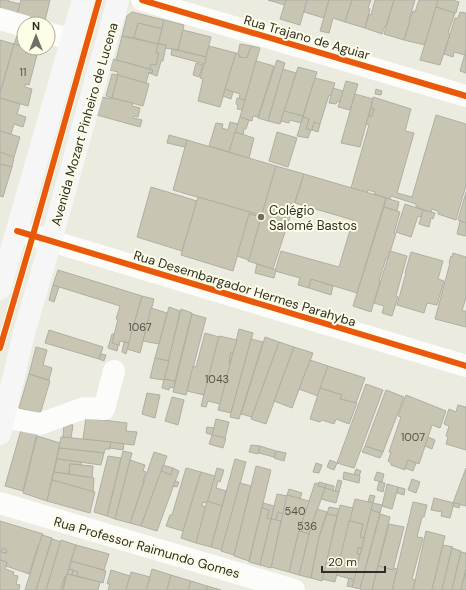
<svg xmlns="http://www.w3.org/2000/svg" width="466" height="590" font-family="'DM Sans',sans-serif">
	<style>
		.building { fill: #c8c6b2; stroke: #aeaea5; fill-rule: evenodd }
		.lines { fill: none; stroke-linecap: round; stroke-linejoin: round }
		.minor { stroke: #fcfcfa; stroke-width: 22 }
		.secondary { stroke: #f6f6f7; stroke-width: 22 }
		.cycleway-casing { stroke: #fefde7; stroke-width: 8 }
		.cycleway { stroke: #e8590c; stroke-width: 6 }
		.poi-dot { fill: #717067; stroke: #fefde7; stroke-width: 1.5 }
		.labels { text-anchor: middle; stroke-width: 4; stroke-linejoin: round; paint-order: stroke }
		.number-label { font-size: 11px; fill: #555449 }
		.street-label { font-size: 13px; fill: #2f2e26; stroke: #fefde7 }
		.poi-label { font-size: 13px; fill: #2f2e26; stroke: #fefde7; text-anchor: start }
	</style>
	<rect width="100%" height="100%" fill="#ecebdf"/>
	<g class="building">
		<polygon points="0,0 9,0 8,1 20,4 16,18 0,13"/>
		<polygon points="21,0 50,0 44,24 16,18"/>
		<polygon points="268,0 286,0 285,5"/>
		<polygon points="286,0 307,0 300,25 280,19"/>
		<polygon points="307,0 329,0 324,18 304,12"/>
		<polygon points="329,0 352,0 345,22 333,18 329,33 320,31"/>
		<polygon points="352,0 371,0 368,8 370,9 365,28 345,22"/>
		<polygon points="375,0 394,0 386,26 385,26 382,34 365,28 369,14 371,15"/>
		<polygon points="394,0 415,0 409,20 410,21 404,40 384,34"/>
		<polygon points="419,0 434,0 438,1 425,45 404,40 413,11 415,12"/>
		<polygon points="438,0 453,0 459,2 456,13 436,7"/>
		<polygon points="436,7 455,13 448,33 450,34 440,65 420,60"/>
		<polygon points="132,12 164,20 162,29 138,23 134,38 122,36 127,16"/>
		<polygon points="460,12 466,13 466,50 465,55 454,52 453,57 444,54 455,18 458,18"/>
		<polygon points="164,20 184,25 178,50 165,48 166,45 158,44"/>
		<polygon points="138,23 162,29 158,44 134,38"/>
		<polygon points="183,30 211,37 206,57 178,50"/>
		<polygon points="17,36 24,38 23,47 14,44"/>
		<polygon points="122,36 158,44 156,53 159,53 156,65 151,64 150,69 116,60"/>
		<polygon points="0,40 14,44 0,94"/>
		<polygon points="14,44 26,48 25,52 37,55 29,85 25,84 25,87 32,89 28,106 0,98 0,94"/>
		<polygon points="158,44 166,45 163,61 161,61 157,76 149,73 149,72 152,73 153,70 150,69 151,64 156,65 159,53 156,53"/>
		<polygon points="240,44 251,46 247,58 239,57 239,54 238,54"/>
		<polygon points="209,46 236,53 220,107 198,101 203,79 200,78"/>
		<polygon points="251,46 260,48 245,100 239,99 240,94 225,89 236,53 239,54 239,57 247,58"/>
		<polygon points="172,49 206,57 205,64 171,55"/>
		<polygon points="466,50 466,73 460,71"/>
		<polygon points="113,59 116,60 153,70 152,73 149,72 146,83 119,76 117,75 118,72 110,70"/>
		<polygon points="277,60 285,63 268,121 258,118"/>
		<polygon points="256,61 274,66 258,117 253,116 252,121 240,117"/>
		<polygon points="196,63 203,65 199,77 193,75"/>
		<polygon points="298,67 317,72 303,116 284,111"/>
		<polygon points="283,69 296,73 280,124 268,121"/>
		<polygon points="112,74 118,75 112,98 106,96"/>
		<polygon points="118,75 149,84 143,106 112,98"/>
		<polygon points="315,78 335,83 331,96 329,95 320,124 314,122 312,130 311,130 306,129 309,119 303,117"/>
		<polygon points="346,81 358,84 350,110 338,107"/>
		<polygon points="333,88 343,91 340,102 337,101 336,104 329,103"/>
		<polygon points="225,89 233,92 231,99 223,96"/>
		<polygon points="376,89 382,91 381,95 375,94"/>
		<polygon points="355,94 373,99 360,147 341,143"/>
		<polygon points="102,97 111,99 111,98 133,103 132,106 140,108 138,117 134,116 133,118 142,120 140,127 97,115"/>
		<polygon points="373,97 411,109 405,131 414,133 397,193 412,197 436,115 466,124 466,185 456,220 438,214 438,211 432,209 431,212 416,207 416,204 391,196 390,199 374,194 375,192 368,190 367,193 351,188 369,125 366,124 369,116 372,116 374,109 371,108"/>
		<polygon points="0,98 20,104 17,114 26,117 23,127 14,124 11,134 0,131"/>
		<polygon points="237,98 245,100 242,110 237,109 238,105 236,104"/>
		<polygon points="371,108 374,109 372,116 369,116"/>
		<polygon points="284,111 303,116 301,123 290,120 289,123 281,121"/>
		<polygon points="240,117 249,120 246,129 244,129 243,135 235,132"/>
		<polygon points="303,117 309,119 306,129 311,130 308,138 297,136"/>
		<polygon points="230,122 238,124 229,152 209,146 216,123 223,124 222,128 228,130"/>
		<polygon points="314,122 320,124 318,132 312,130"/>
		<polygon points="0,131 20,137 14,157 0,152"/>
		<polygon points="235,132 254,138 249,158 229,152"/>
		<polygon points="277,132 297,138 288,167 269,161"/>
		<polygon points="169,135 187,140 185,147 167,143"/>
		<polygon points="187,140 276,166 262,216 173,190"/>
		<polygon points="0,152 14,157 12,167 0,164"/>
		<polygon points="0,164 12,167 3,197 0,196"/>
		<polygon points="276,166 304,174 273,269 248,261"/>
		<polygon points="304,174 386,198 357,293 311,279 309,288 298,285 300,278 275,271 281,251 339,267 353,220 295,203"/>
		<polygon points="151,187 197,201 182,251 137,237"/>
		<polygon points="466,192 466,223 458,220"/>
		<polygon points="198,197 250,212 233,271 181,255"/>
		<polygon points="386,198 399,202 397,211 384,207"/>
		<polygon points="405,204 423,210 421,217 418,216 411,237 396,232"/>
		<polygon points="384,207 400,212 394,233 396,233 388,259 386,258 379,281 380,282 371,312 353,306"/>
		<polygon points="423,210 435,213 433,219 431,218 429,227 419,224"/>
		<polygon points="250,212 262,216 261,217 249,214"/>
		<polygon points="249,214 261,217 249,260 237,256"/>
		<polygon points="460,221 466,223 466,236 457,234"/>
		<polygon points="390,251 407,256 396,296 398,297 392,316 382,313 384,306 374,303"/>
		<polygon points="411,252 443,261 438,279 444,281 437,305 427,303 424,313 397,305 406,273 405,273"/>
		<polygon points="453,253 466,257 466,297 462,311 466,311 466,327 435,319 450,263 449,263 451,256 452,257"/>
		<polygon points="257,264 276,270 274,278 255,273"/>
		<polygon points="58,270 142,296 129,343 120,341 119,346 112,343 118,319 116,319 120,306 53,285"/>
		<polygon points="311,279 333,286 331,295 309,288"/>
		<polygon points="53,285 59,287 54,302 49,300"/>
		<polygon points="142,296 154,299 140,353 127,349"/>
		<polygon points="169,307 180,311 169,361 155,358"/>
		<polygon points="151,308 167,313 159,344 143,341"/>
		<polygon points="181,309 192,313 175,381 164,379"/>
		<polygon points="192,314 206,318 186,395 173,392"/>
		<polygon points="239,329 253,333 231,413 218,410"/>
		<polygon points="49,330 103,347 99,359 45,343"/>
		<polygon points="205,333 219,337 204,395 187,391 193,366 196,367"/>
		<polygon points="112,334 114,334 112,343 118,345 117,351 108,348"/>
		<polygon points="219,336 237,340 233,353 231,352 229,363 230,364 220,404 208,401 206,407 201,406"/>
		<polygon points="265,337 279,342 252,417 241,414"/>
		<polygon points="251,339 263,342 239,419 230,417"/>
		<polygon points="124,342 129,343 126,354 122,352"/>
		<polygon points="279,342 294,347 266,424 251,419"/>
		<polygon points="36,347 47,350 43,365 52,368 49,380 29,374"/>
		<polygon points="294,347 313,353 292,408 274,401"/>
		<polygon points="231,352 233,353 230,364 229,363"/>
		<polygon points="101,354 106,355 104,361 99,359"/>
		<polygon points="155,358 169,361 164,380 150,378"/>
		<polygon points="310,360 328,366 318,396 299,389"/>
		<polygon points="328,366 365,378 356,403 340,399 342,395 320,388"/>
		<polygon points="29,374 50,381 40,414 19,408"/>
		<polygon points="164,379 175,381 174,388 170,387 169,390 162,388"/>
		<polygon points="366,384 383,390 354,468 337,463"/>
		<polygon points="320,388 342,395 340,399 357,403 349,424 336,419 334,424 322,420 320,422 310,419"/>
		<polygon points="386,390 404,397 383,452 365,446"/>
		<polygon points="147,393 160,395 155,418 142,414"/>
		<polygon points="406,395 446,411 440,428 432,425 419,464 408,460 405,470 391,465 391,463 388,461 391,452 389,452 401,417 398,416"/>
		<polygon points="172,397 184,400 178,425 165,421"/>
		<polygon points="458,405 466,407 466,450 446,444 448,437 446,436 449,426 444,424 449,409 456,412"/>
		<polygon points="86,418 127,423 126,431 137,432 134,445 83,439"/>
		<polygon points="216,419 229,422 225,438 212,435"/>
		<polygon points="64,424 73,425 71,438 63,437"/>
		<polygon points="207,427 214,428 212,435 206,433"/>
		<polygon points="21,430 37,434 23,491 5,486"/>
		<polygon points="212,435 226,438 223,448 209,444"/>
		<polygon points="37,436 60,443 47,501 23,493"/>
		<polygon points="61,437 63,437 111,442 110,449 105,449 104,453 59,448"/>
		<polygon points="428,437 435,440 432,449 425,446"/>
		<polygon points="111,442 124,444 123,450 110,448"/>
		<polygon points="251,445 260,446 258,454 249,452"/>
		<polygon points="260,446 276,451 274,457 259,453"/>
		<polygon points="365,446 383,452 380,458 362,452"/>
		<polygon points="59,448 104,453 101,465 57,459"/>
		<polygon points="123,451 132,453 115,519 107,516"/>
		<polygon points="276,451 286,453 284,461 274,458"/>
		<polygon points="154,452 167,456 141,526 130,523"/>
		<polygon points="108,456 121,458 107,516 94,512"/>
		<polygon points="57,459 81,462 81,465 70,464 69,474 54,472"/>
		<polygon points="235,459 246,462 222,550 211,547"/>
		<polygon points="130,460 145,465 143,471 146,472 143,481 144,481 130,523 115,519"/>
		<polygon points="330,460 337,463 334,470 327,467"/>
		<polygon points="408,460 416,463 413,471 405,468"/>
		<polygon points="316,463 322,465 319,473 313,472"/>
		<polygon points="70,464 93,466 92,478 69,474"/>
		<polygon points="163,465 173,468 171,475 161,471"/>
		<polygon points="256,466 271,470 249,561 234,556 234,555"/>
		<polygon points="173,468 179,471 157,531 141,526 161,471 171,475"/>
		<polygon points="186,468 201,472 183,531 166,526 170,515 172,515"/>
		<polygon points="217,468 224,470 220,482 218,481 216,488 226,491 222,506 207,501"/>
		<polygon points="466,468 466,506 453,503"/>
		<polygon points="356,469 361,471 359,476 354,475"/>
		<polygon points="54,472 94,478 93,492 52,480"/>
		<polygon points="201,472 215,476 207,503 203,502 202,506 206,507 196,543 181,538"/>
		<polygon points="344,472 360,476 359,483 343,479"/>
		<polygon points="377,472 384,474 382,482 374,480"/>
		<polygon points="412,479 420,482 416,493 408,490"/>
		<polygon points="52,480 95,492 90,513 47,501"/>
		<polygon points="338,480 342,481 339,492 335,491"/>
		<polygon points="175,481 179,482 177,487 173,486"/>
		<polygon points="319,482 326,484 325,488 318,486"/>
		<polygon points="379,482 385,483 383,492 377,490"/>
		<polygon points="240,483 251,486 234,555 221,551"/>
		<polygon points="315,483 319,484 318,486 325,488 309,534 299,531"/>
		<polygon points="326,484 334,486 333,490 325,488"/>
		<polygon points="387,484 398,487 392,509 382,506"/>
		<polygon points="398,487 405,489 404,495 397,493"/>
		<polygon points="325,488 339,492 336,503 321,499"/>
		<polygon points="289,489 302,493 300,499 287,495"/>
		<polygon points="277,494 287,496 283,514 278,512 276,520 271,519"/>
		<polygon points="287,495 309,501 299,531 289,572 271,567"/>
		<polygon points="370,495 375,496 373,503 368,502"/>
		<polygon points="434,498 454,503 450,518 441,516 442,512 431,510"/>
		<polygon points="355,499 373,503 364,538 360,537 363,524 349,521"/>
		<polygon points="207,501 222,506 211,547 196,543"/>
		<polygon points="413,502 427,505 424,517 422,517 417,537 423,538 412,579 415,580 413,590 392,590"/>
		<polygon points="263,503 274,506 271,519 267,518 269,510 262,508"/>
		<polygon points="373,503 382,505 380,513 371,510"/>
		<polygon points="454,503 460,504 459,508 453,506"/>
		<polygon points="340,505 353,508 335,582 322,579"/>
		<polygon points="329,507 339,509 337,516 327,514"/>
		<polygon points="262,508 269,510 267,518 271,519 260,565 249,562"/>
		<polygon points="317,509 327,512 319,537 311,578 299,575 309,534"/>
		<polygon points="371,510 380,513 360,589 352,587"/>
		<polygon points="278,512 283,514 281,521 276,520"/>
		<polygon points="327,514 337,516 322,581 311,578 319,537"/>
		<polygon points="380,514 390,517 372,590 363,590 360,589"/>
		<polygon points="271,519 281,521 271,568 260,565"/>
		<path d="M0,521L43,534L39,546H38L29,574L6,566L7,562L0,560ZM3,548L7,550L6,553L1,552Z"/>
		<polygon points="349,521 363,524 360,537 364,538 362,548 358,548 357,554 360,554 354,580 336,575"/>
		<polygon points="389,524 404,527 393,570 378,566"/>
		<polygon points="299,531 309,534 299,575 289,572"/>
		<polygon points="426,531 445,536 432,590 413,590"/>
		<polygon points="42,535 52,538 36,590 25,590"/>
		<polygon points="52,539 61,542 46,590 36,590"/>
		<polygon points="61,540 76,545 67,574 66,577 65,576 61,590 46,590"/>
		<polygon points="76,545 109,554 104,570 71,561"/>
		<polygon points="443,545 453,547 452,548 442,590 432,590"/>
		<polygon points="3,548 7,550 6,553 1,552"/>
		<polygon points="358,548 362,548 360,554 357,554"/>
		<polygon points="452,548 461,551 461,552 452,590 442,590"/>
		<polygon points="461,552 466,553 466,569 461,590 452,590"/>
		<polygon points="0,560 7,562 5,569 14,572 13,575 18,576 16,584 20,585 19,590 0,590"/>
		<polygon points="71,561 106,571 103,583 77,576 78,572 69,569"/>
		<polygon points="378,566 393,570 394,568 397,569 392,590 372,590"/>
		<polygon points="69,569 73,570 72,575 67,574"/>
		<polygon points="152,569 171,575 167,590 146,590"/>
		<polygon points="466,569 466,590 461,590"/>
		<polygon points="73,570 78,572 77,576 72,575"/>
		<polygon points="111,570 130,576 126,590 108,590 110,584 107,584"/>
		<polygon points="131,572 150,577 146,590 126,590"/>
		<polygon points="67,574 100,582 98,590 63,590"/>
		<polygon points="171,575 191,581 188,590 167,590"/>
		<polygon points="65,576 66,577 63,590 61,590"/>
		<polygon points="349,578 354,580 352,587 347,586"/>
		<polygon points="191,581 207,586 207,590 188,590"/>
		<polygon points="207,586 221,590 207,590"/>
	</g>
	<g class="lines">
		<g class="minor">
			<polyline points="142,0 466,96"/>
			<polyline points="0,19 24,26"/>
			<polyline points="48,33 73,40"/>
			<polyline points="17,231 51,241 466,366"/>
			<polyline points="4,417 40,424 84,408 104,409 114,371"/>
			<polyline points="0,503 294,590"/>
		</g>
		<g class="secondary">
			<polyline points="0,289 83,0"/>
			<polyline points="0,434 24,333 51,241 118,0"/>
		</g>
		<defs>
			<g id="cycleway">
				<polyline points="142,0 466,96"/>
				<polyline points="17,231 51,241 466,366"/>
				<polyline points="0,348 33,235 99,0"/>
			</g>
		</defs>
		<use href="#cycleway" class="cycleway-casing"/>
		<use href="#cycleway" class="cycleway"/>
	</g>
	<circle class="poi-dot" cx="261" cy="217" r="4"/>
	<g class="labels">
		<g class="number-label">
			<text x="23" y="76">11</text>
			<text x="140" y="331">1067</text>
			<text x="217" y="383">1043</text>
			<text x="413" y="441">1007</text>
			<text x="295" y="515">540</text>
			<text x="307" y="530">536</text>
		</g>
		<g class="street-label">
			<text transform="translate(307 37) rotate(16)" y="5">Rua Trajano de Aguiar</text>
			<text transform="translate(84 124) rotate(-74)" y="5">Avenida Mozart Pinheiro de Lucena</text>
			<text transform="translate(245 288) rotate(17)" y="5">Rua Desembargador Hermes Parahyba</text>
			<text transform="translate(147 547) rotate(16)" y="5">Rua Professor Raimundo Gomes</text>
		</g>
		<g class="poi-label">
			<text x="269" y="215">Colégio<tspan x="269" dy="15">Salomé Bastos</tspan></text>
		</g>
	</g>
	<g transform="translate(36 36)"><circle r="19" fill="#fefde7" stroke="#abaa9a"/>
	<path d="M0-3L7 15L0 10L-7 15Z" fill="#717067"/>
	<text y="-6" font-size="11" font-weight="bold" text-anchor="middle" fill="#2f2e26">N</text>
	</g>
	<path d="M322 566v6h63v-6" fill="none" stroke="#2f2e26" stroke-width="2"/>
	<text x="328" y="566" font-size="12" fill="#2f2e26" stroke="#fefde7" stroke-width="3" paint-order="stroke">20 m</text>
</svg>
